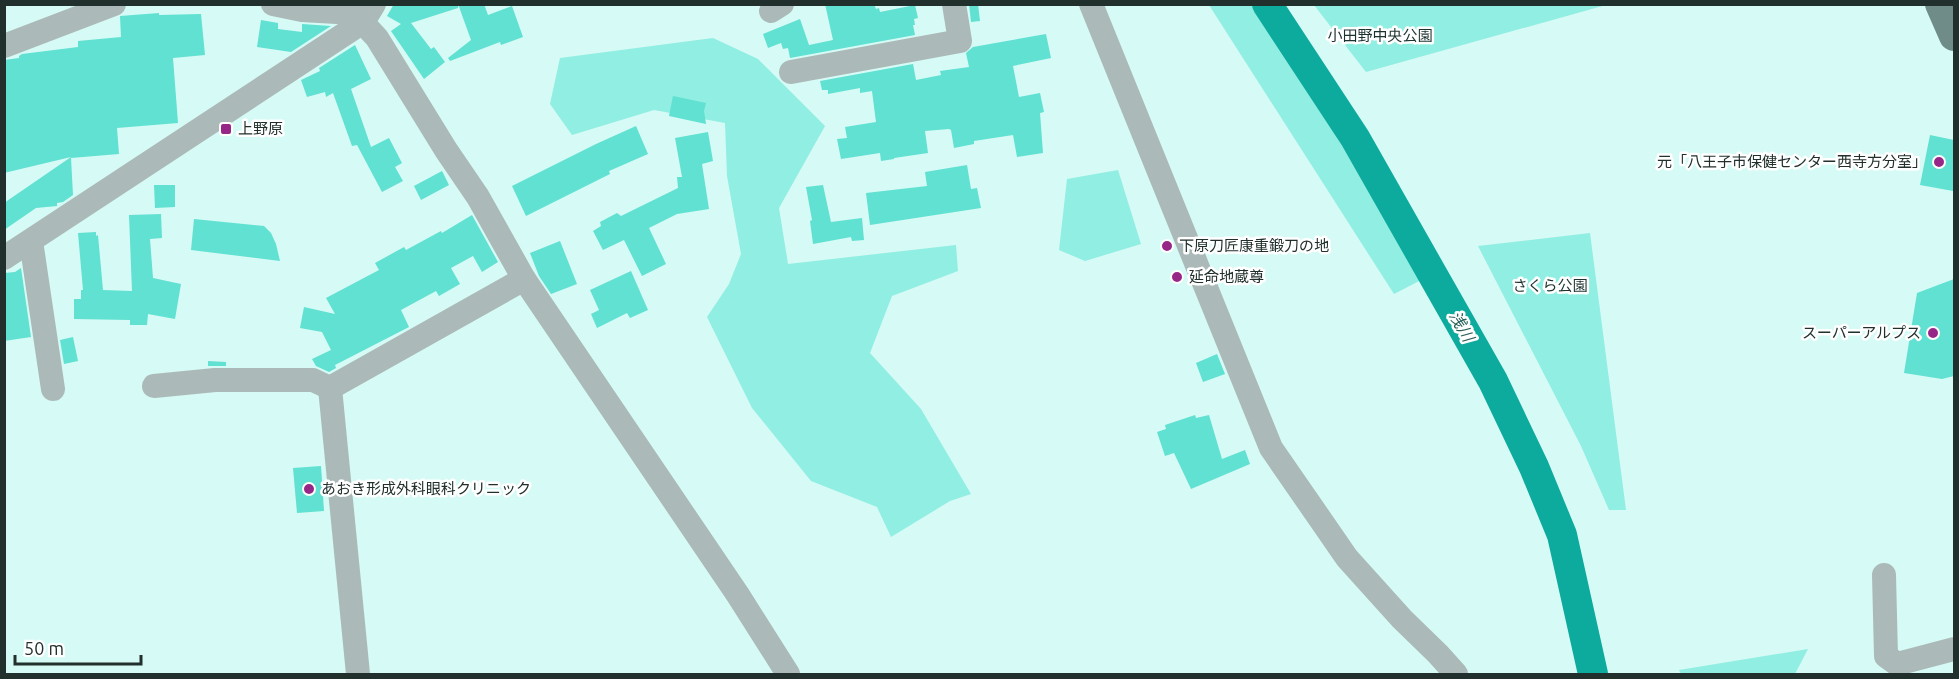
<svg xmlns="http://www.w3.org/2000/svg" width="1959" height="679" font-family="Ubuntu,'Noto Sans JP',sans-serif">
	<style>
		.green { fill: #90eee2 }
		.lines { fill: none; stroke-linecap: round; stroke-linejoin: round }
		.river { stroke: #0dab9d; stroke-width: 30 }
		.building { fill: #60e1d2 }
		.minor { stroke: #abbab8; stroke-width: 24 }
		.major { stroke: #708c88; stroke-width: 30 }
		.poi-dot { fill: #972786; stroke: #fff; stroke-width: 2 }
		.labels { text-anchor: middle; stroke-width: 5; stroke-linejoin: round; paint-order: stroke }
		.park-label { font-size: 15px; fill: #1b322f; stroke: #fff }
		.poi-label { font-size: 15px; fill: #212f2d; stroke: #fff; text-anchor: start }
		.water-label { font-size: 16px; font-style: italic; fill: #2b615a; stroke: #fff }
	</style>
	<rect width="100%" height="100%" fill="#d6faf5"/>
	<g class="green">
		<polygon points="1209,5 1252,5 1321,111 1423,279 1394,294"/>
		<polygon points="1314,5 1606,5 1366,72"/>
		<polygon points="713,38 758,59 825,126 779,208 788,264 956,245 958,271 892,296 870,353 921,409 971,494 950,501 891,537 877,507 811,481 752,408 707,317 729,284 741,254 727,176 725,123 654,110 572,135 550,104 560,58"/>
		<polygon points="1118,170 1141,244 1085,261 1059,250 1067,179"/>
		<polygon points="1590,233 1626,510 1609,510 1581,446 1478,246"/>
		<polygon points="1808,649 1795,674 1681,674 1679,670"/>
	</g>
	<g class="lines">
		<polyline class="river" points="1267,4 1355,138 1493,381 1534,467 1562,535 1593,674"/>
	</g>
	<g class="building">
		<polygon points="394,4 458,4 458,8 411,23 431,49 434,47 445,62 424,79 391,31 401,24 387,16"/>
		<polygon points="458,4 484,4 488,15 512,6 523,37 501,45 500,42 450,61 448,58 471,40"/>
		<polygon points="825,4 874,4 876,9 879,8 880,12 915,5 918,18 914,19 915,25 913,25 915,35 790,58 788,48 783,49 781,43 768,48 763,34 800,19 809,45 833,40"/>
		<polygon points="969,4 978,4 980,21 971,22"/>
		<polygon points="159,13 159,15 201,14 205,55 173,58 178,123 117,128 119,154 71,158 73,195 63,202 57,203 57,206 36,208 4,230 4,203 71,157 4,173 4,60 19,58 19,56 22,54 78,47 78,41 121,37 120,16"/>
		<polygon points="261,20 278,23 278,29 302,32 302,24 331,26 291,52 257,47"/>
		<polygon points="1046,34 1051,58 1013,66 1019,97 1040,93 1044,112 1040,113 1043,153 1017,157 1013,135 974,141 974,144 954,148 951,130 949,129 925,131 928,153 894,158 894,159 881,161 880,153 841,159 837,139 847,138 845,127 876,122 872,91 860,93 860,88 828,94 828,90 822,90 820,81 913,64 916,80 941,75 940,71 969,67 966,53 973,47"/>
		<polygon points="355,45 371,79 351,89 371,147 389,138 402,163 395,167 403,181 382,192 357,145 352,146 333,93 326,97 325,92 307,97 301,80 320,71 319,68"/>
		<polygon points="673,96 706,103 704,111 706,124 669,116"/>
		<polygon points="636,126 648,154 609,171 610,174 526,216 512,186 596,144"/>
		<polygon points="708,132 713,161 702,164 709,209 677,214 649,228 666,264 642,276 624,240 603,250 593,231 601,226 600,222 617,213 621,216 678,188 677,177 682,177 675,138"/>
		<polygon points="1930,135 1954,140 1953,191 1920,185"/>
		<polygon points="967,165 971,189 977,188 981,208 870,225 866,193 927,186 925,172"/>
		<polygon points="442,171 449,185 421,200 414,186"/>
		<polygon points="154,185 175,185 175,207 155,208"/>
		<polygon points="823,185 831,222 862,218 864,240 852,241 851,237 813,244 810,221 812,220 806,187"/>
		<polygon points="161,214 162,238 150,239 153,278 181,284 175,319 148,314 147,325 130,325 130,320 74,319 74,299 81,299 81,290 83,290 78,233 96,232 96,236 98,235 103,290 132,291 129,215"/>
		<polygon points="472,215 498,262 482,272 473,256 451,268 460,284 439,296 436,291 401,310 409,327 335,365 336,368 329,372 316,366 312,359 331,350 322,332 300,328 304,307 335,314 326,298 379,270 375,263 404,247 406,250 441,231 442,233"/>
		<polygon points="194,219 264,226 271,233 276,244 280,261 191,250"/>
		<polygon points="560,241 577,284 551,294 539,276 530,253"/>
		<polygon points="21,268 31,337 4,341 4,273 15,272"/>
		<polygon points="631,271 648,310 630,318 627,313 597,328 591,314 599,310 590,290"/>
		<polygon points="1954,279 1954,376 1942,379 1904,373 1917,293"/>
		<polygon points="73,337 78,361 64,364 60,340"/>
		<polygon points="1217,354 1225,374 1203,382 1196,363"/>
		<polygon points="208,361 226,362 226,366 208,366"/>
		<polygon points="1195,415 1196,418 1209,415 1222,459 1245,450 1250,464 1191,489 1174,453 1165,456 1157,432 1166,429 1165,425"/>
		<polygon points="321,466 324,511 297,513 293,468"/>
	</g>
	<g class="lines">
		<g class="minor">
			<polyline points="273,4 302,10 354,13 377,38 446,150 478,197 524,279 738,595 788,674"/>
			<polyline points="1091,4 1271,448 1347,558 1402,619 1438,654 1456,674"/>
			<polyline points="771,11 782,4"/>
			<polyline points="4,46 114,4"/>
			<polyline points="791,72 960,41 954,4"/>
			<polyline points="31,241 53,389"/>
			<polyline points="4,258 363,22 374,4"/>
			<polyline points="154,386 215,380 313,380 330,388"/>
			<polyline points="330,388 358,674"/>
			<polyline points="330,388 524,279"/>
			<polyline points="1884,575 1886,656 1897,664 1954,649"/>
		</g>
		<polyline class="major" points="1940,4 1954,36"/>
	</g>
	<g class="poi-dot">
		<rect x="220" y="123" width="12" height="12" rx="3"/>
		<circle cx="1939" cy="162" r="6"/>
		<circle cx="1167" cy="246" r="6"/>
		<circle cx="1177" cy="277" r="6"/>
		<circle cx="1933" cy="333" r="6"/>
		<circle cx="309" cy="489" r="6"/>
	</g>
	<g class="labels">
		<g class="park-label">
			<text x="1380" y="41">小田野中央公園</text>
			<text x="1550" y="291">さくら公園</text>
		</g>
		<g class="poi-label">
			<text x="238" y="134">上野原</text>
			<text x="1927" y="167" text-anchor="end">元「八王子市保健センター西寺方分室」</text>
			<text x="1179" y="251">下原刀匠康重鍛刀の地</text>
			<text x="1189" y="282">延命地蔵尊</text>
			<text x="1921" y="338" text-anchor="end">スーパーアルプス</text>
			<text x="321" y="494">あおき形成外科眼科クリニック</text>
		</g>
		<g class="water-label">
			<text transform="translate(1462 326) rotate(60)" y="6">浅川</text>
		</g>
	</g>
	<rect width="1959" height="679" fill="none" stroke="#212f2d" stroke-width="12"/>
	<path d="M15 655v9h126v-9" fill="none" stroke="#212f2d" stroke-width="3"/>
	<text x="24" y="655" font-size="18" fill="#212f2d" stroke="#ffffff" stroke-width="4.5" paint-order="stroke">50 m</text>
</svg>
